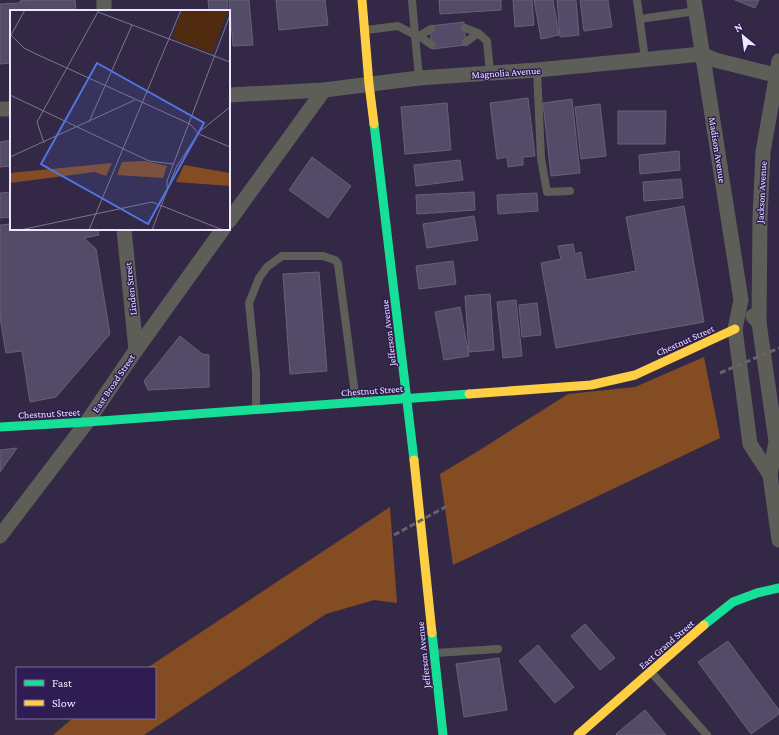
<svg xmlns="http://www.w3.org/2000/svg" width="779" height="735" font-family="'Crimson Pro',serif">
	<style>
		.forest { fill: #834c23 }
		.building { fill: #544b68; stroke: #68617a }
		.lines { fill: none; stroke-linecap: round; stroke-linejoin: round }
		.lane { stroke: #5e5e59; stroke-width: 8 }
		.street { stroke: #5e5e59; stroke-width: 15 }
		.fast { stroke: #16e098; stroke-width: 9 }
		.slow { stroke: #ffcf43; stroke-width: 9 }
		.rail { stroke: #666466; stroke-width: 3; stroke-dasharray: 6 3; stroke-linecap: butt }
		.labels { text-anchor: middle; stroke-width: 3; stroke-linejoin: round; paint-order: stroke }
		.street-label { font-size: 10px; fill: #ede9fe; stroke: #2f1c53 }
		.inset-road { fill: none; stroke: #7d7690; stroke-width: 1 }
		.view { fill: #5175e2; fill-opacity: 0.15; stroke: #5175e2; stroke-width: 2 }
		.inset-edge { fill: none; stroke: #ede9fe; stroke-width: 2 }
	</style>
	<rect width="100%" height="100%" fill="#332946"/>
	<g class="forest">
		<polygon points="704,357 720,438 453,565 440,474 483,448 568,394 635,387"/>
		<polygon points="390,507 397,603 374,600 326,614 144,735 53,735 73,718 155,718 155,668 147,668"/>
	</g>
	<g class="building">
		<polygon points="29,0 75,0 76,11 11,11 11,63 0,64 0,4 20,3 20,1"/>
		<polygon points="208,0 227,0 228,11 209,11"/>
		<polygon points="229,0 249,0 253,45 233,46"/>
		<polygon points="276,0 325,0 328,25 279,30"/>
		<polygon points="439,0 501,0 501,10 440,14"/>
		<polygon points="513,0 532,0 534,25 515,27"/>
		<polygon points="534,0 553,0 559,35 541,39"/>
		<polygon points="557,0 576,0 579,35 560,37"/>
		<polygon points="580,0 608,0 612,27 584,31"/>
		<polygon points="735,0 759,0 755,8"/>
		<polygon points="464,22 466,45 432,49 430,26"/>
		<polygon points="528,98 535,156 523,157 523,165 508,167 507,157 497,159 490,103"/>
		<polygon points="572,99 580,173 551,176 543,103"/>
		<polygon points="447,103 451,150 405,154 401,107"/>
		<polygon points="600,104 606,156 581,159 575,107"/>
		<polygon points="618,111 666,111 665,144 618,144"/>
		<polygon points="11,140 11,166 0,167 0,142"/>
		<polygon points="679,151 680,170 640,174 639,155"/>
		<polygon points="312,157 351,186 328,218 289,190"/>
		<polygon points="460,160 463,180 416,186 414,165"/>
		<polygon points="681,179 683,198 644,201 643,182"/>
		<polygon points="11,192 11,217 0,218 0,193"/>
		<polygon points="474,192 475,210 417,214 416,195"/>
		<polygon points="537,193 538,211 498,214 497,195"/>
		<polygon points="684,206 704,322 556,348 541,263 561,259 558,246 573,244 575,254 581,252 586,280 636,271 626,217"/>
		<polygon points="474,216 478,240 427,248 423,224"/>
		<polygon points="11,224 11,229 98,229 99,235 84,238 96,249 110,334 56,397 30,402 22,351 6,353 0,317 0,225"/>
		<polygon points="453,261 456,284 419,289 416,266"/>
		<polygon points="319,272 327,371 290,374 283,274"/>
		<polygon points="490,294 494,350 469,352 465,296"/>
		<polygon points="516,300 522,356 503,358 497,302"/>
		<polygon points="537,303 541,335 522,337 519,305"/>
		<polygon points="460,307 469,356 444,360 435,312"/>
		<polygon points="180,336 202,354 209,355 209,387 148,390 144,381"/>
		<polygon points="17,448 0,472 0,450"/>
		<polygon points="585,624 615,658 600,670 571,636"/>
		<polygon points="728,641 779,710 779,714 751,734 698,662"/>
		<polygon points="538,645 574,687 555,703 519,661"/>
		<polygon points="499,658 507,710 464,717 456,664"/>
		<polygon points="645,710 666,735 617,735 616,734"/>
	</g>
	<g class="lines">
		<g class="lane">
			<polyline points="412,0 415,35 419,36"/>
			<polyline points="637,0 645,59"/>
			<polyline points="640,19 696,11"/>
			<polyline points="465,28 478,33 466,42"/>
			<polyline points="431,29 419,36 432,45"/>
			<polyline points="366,30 398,26 415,35 419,78"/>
			<polyline points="478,33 487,41 490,72"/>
			<polyline points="537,70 541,158 547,192 570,191"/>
			<polyline points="256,409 256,373 249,303 259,278 267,267 282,256 323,256 335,260 338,264 356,402"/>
			<polyline points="435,653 498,649"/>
			<polyline points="651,672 707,735"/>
		</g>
		<g class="street">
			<polyline points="104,0 104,11"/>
			<polyline points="694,0 741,300 735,329 750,444 770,475"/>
			<polyline points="229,95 324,90 419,78 537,70 702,54 715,60 779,76"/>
			<polyline points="0,109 11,109"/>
			<polyline points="229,221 324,90"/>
			<polyline points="124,229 136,350"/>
			<polyline points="753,316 759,323 776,441 770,475 779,540"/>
			<polyline points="759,323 760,217 763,152 779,61"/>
			<polyline points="0,536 87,422 136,350 223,229"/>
		</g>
		<g class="fast">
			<polyline points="374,124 414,460"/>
			<polyline points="0,427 87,422 469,394"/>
			<polyline points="704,625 733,602 757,593 779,588"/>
			<polyline points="432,633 443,735"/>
		</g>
		<g class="slow">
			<polyline points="362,0 369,84 374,124"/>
			<polyline points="469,394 591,385 635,375 735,329"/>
			<polyline points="414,460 432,633"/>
			<polyline points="578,735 704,625"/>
		</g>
		<g class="rail">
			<polyline points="720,373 779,348"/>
			<polyline points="394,535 449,505"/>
		</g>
	</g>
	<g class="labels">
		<g class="street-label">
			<text transform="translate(506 72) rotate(-4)" y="4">Magnolia Avenue</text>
			<text transform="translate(718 150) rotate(81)" y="4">Madison Avenue</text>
			<text transform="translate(761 192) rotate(-87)" y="4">Jackson Avenue</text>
			<text transform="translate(130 289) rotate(-96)" y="4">Linden Street</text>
			<text transform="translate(388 333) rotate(-97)" y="4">Jefferson Avenue</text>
			<text transform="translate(685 340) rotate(-24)" y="4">Chestnut Street</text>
			<text transform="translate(113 383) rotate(-56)" y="4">East Broad Street</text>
			<text transform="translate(372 390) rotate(-4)" y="4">Chestnut Street</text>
			<text transform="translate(49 413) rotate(-3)" y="4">Chestnut Street</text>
			<text transform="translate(666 644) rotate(-41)" y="4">East Grand Street</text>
			<text transform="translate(423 655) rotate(-96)" y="4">Jefferson Avenue</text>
		</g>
	</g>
	<g transform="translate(10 10)">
		<rect width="220" height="220" fill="#332946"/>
		<path d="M172,0H218L202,43L165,29L163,26Z" fill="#502b10"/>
		<path d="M135,151L157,156L153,168L107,165L112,152ZM102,153L96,166L85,162L0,173V163ZM174,155L220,163V176L166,172Z" fill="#834c23"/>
		<path class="inset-road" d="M88,2L220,52M0,24L14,38L26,44L180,114L189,124L220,137M1,25L15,0M0,85L139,151L163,154M79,112L122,15M34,133L27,112L89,0M0,147L125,90M167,156L189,122L220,97M157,177V171L220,5M10,220L142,192L213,220M79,220L171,0M142,220L167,155"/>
		<path class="view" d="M87,53L194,113L138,214L31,154Z"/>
		<rect width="220" height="220" class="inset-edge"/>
	</g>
	<rect x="16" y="667" width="140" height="52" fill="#2f1c53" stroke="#7b6e97"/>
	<rect x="24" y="680" width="20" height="6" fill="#16e098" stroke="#7b6e97"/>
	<text x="52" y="687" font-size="12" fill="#ede9fe">Fast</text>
	<rect x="24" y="700" width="20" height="6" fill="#ffcf43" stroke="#7b6e97"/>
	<text x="52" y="707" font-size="12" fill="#ede9fe">Slow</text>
	<g transform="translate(743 36) rotate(331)" stroke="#2f1c53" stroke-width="3" paint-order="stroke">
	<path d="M0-3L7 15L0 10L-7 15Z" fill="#ede9fe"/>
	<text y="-6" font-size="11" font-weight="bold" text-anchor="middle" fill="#ede9fe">N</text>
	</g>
</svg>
